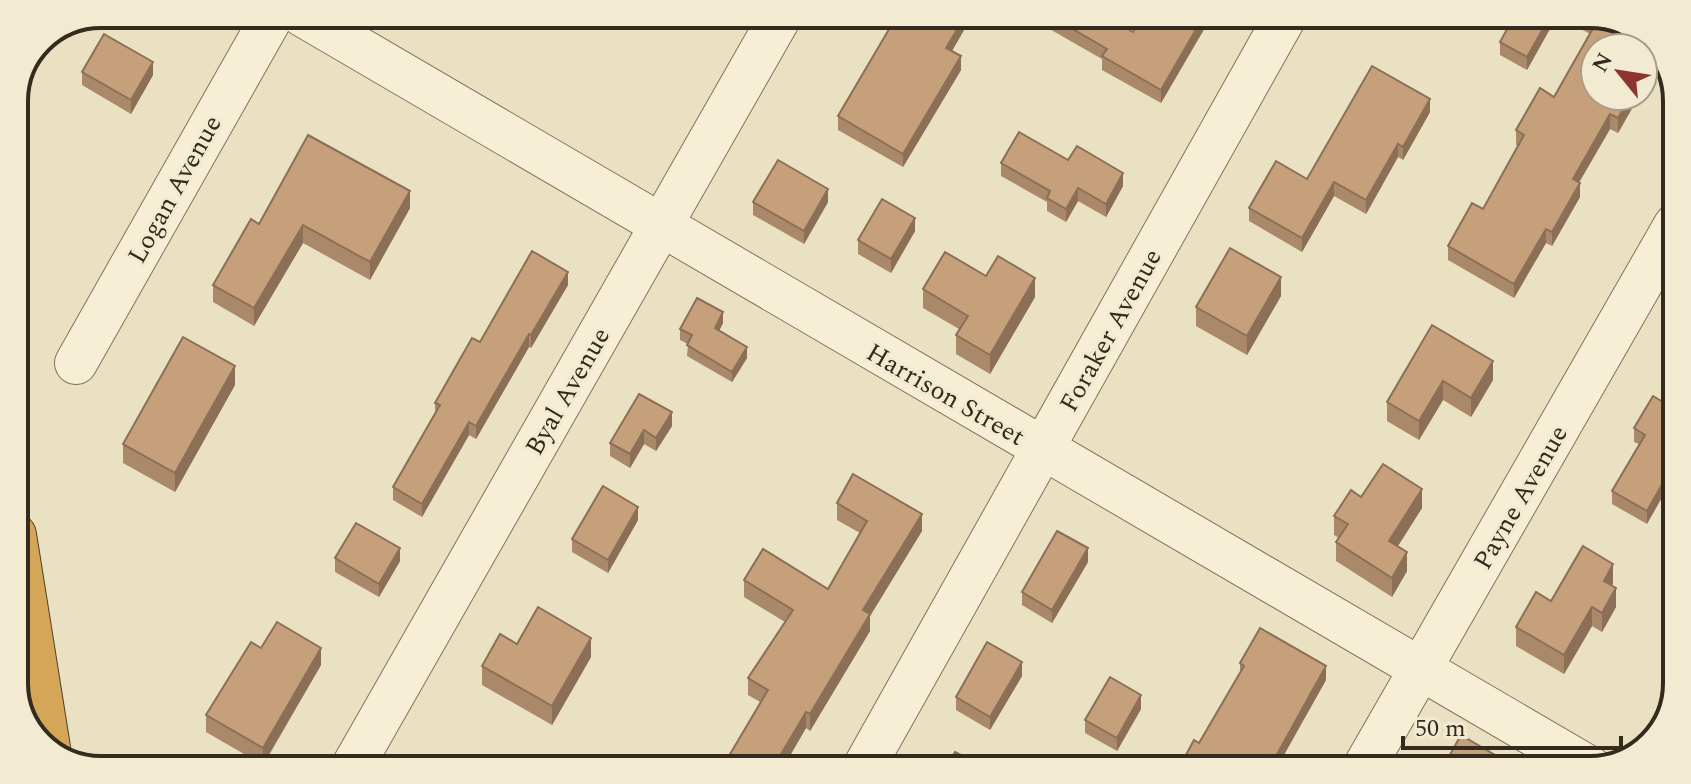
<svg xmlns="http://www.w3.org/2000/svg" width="1691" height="784" font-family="Spectral,serif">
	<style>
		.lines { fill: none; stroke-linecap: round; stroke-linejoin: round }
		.minor-casing { stroke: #83735b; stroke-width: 44 }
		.highway-casing { stroke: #51412f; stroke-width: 46 }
		.minor { stroke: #f6eed5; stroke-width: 42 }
		.highway { stroke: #d5a658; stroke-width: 44 }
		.wall { fill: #aa896a }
		.shaded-wall { fill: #8b6f56 }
		.building { fill: #c69f7b; stroke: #8b6f56; stroke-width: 2 }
		.labels { text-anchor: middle; stroke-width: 6; stroke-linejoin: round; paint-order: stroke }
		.street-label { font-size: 26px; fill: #342a1e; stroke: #f3ebd1 }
		.rim { fill: none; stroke: #342a1e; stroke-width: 4 }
	</style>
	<rect width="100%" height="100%" fill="#eae1c2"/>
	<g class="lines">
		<defs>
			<g id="minor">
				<polyline points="302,15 1592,769"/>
				<polyline points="76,363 273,15"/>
				<polyline points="354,764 780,17"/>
				<polyline points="864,767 1284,19"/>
				<polyline points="1363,769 1675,225"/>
			</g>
			<polyline id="highway" points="14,535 48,748"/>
		</defs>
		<use href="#minor" class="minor-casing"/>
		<use href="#highway" class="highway-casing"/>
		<use href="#minor" class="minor"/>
		<use href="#highway" class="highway"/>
	</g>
	<g class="wall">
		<polygon points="971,18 952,51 961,70 903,167 838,130 838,116 909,26"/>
		<polygon points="1039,18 1109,18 1133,32 1141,19 1210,19 1161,103 1102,70 1102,59 1039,23"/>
		<polygon points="1554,20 1527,70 1500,55 1500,42"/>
		<polygon points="1581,21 1624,21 1657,46 1644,69 1646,84 1595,96 1639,96 1618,133 1610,129 1579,182 1580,197 1552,246 1546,243 1514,298 1448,260 1448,246 1483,209 1518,146 1516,145 1516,130 1554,97 1590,34 1581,29"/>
		<polygon points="82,72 153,75 131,114 82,85"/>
		<polygon points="1430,112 1403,160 1398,157 1366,214 1334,196 1302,252 1249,221 1249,208 1307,179"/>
		<polygon points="1068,160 1123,186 1106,217 1078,201 1066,222 1047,211 1047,202 1001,176 1001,163"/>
		<polygon points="753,202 828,202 804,244 753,215"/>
		<polygon points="410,208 370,280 303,243 254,326 213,302 213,285 259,224"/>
		<polygon points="915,231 891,273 858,254 858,240"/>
		<polygon points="568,285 531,348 529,347 476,439 469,435 422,517 393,500 393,487 435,413 435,403 480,342"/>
		<polygon points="923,289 1035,297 990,374 956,354 956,335 959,329 923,308"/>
		<polygon points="1281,296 1247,355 1196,326 1196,307"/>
		<polygon points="723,323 719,331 747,358 732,382 687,356 688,344 680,340 680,329"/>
		<polygon points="1432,325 1493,380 1471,417 1443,400 1419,440 1387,421 1387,402"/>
		<polygon points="235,385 175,492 123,463 123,444"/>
		<polygon points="1653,396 1647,524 1612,504 1612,491 1639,444 1634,442 1634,428"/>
		<polygon points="672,412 672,426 656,451 644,444 630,468 610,456 610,443"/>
		<polygon points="1361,497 1422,508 1398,546 1407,571 1392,597 1336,561 1336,542 1339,538 1334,535 1334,516"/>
		<polygon points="837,503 922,531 870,616 870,631 810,731 806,728 784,766 723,766 760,702 748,695 748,678 785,622 744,597 744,580 828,589 860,533 837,520"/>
		<polygon points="638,520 608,573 572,552 572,539"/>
		<polygon points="335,558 400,561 379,597 335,572"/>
		<polygon points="1088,562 1052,623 1022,605 1022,592"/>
		<polygon points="1613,583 1612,586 1616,607 1602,632 1592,626 1564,674 1516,646 1516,627 1551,601"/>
		<polygon points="517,644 591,657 552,725 482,685 482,666"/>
		<polygon points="261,648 321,665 264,764 261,764 206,732 206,715"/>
		<polygon points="1240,663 1326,680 1276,769 1179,768 1199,743 1240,673"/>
		<polygon points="1022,676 990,730 956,710 956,697"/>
		<polygon points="1141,709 1117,751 1085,733 1085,720"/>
	</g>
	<g class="shaded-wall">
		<polygon points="964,18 971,18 946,61 946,48"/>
		<polygon points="1202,19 1210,19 1161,103 1161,90"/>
		<polygon points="1548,20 1554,20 1554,22 1527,70 1527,57"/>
		<polygon points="1651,42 1657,46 1643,70 1643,56"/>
		<polygon points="961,56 961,70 903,167 903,154"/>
		<polygon points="153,62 153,75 131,114 131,100"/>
		<polygon points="1646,70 1646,84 1643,89 1643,74"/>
		<polygon points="1631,96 1639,96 1618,133 1618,118"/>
		<polygon points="1430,99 1430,112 1403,160 1403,147"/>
		<polygon points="1610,114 1610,129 1573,193 1573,179"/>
		<polygon points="1398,144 1398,157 1366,214 1366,200"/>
		<polygon points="1123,173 1123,186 1106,217 1106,204"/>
		<polygon points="1334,182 1334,196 1302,252 1302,238"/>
		<polygon points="1580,183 1580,197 1552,246 1552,232"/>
		<polygon points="1078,188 1078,201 1066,222 1066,209"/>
		<polygon points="828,189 828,202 804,244 804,231"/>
		<polygon points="410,191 410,208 370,280 370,262"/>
		<polygon points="915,218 915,231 891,273 891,259"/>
		<polygon points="303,225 303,243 254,326 254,308"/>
		<polygon points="1546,229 1546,243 1514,298 1514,284"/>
		<polygon points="568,272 568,285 531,348 531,335"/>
		<polygon points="1281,277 1281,296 1247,355 1247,336"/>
		<polygon points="1035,278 1035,297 990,374 990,355"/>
		<polygon points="723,312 723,323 715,339 715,328"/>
		<polygon points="529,334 529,347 476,439 476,426"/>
		<polygon points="747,347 747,358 732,382 732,372"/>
		<polygon points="1493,361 1493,380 1471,417 1471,398"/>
		<polygon points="235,366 235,385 175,492 175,473"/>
		<polygon points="1443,381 1443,400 1419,440 1419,421"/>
		<polygon points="672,412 672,426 656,451 656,438"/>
		<polygon points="469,422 469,435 422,517 422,504"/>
		<polygon points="644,430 644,444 630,468 630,454"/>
		<polygon points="1673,465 1673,478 1647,524 1647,511"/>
		<polygon points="1422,489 1422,508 1389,560 1389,541"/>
		<polygon points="638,507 638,520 608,573 608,560"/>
		<polygon points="922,514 922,531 870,616 870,631 810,731 810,714 863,610"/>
		<polygon points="400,548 400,561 379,597 379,584"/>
		<polygon points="1088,548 1088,562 1052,623 1052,610"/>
		<polygon points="1407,552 1407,571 1392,597 1392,578"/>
		<polygon points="1613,564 1613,583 1604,600 1604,581"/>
		<polygon points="1616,588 1616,607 1602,632 1602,613"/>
		<polygon points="1592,607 1592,626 1564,674 1564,655"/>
		<polygon points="591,638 591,657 552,725 552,706"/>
		<polygon points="321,648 321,665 263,764 263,748"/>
		<polygon points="1022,662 1022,676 990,730 990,717"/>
		<polygon points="1326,666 1326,680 1276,769 1275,769 1275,758"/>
		<polygon points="1141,695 1141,709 1117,751 1117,738"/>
		<polygon points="806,712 806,728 784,766 774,766"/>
		<polygon points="1270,755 1270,769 1262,769"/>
		<polygon points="1500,758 1500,770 1494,770"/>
	</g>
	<g class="building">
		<polygon points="914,18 964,18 946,48 961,56 903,154 838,116 895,19 909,26"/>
		<polygon points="1054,18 1109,18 1133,32 1141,19 1202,19 1161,90 1102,56 1107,49"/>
		<polygon points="1512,20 1548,20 1527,57 1500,42"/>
		<polygon points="1591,21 1624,21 1651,42 1643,56 1643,48 1595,48 1595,96 1631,96 1618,118 1610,114 1573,179 1580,183 1552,232 1546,229 1514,284 1448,246 1472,203 1483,209 1524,135 1516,130 1540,88 1554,97 1596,23"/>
		<polygon points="104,34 153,62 131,100 82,72"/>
		<polygon points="1372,66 1430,99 1403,147 1398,144 1366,200 1334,182 1302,238 1249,208 1276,161 1307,179"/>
		<polygon points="1019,132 1068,160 1077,146 1123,173 1106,204 1078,188 1066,209 1047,198 1050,191 1001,163"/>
		<polygon points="308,135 410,191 370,262 303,225 254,308 213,285 251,219 259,224"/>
		<polygon points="778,160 828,189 804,231 753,202"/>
		<polygon points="882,199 915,218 891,259 858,240"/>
		<polygon points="1230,248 1281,277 1247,336 1196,307"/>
		<polygon points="532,251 568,272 531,335 529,334 476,426 469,422 422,504 393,487 440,405 435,403 472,338 480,342"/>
		<polygon points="945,252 986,276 998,256 1035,278 990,355 956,335 968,316 923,289"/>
		<polygon points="697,298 723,312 715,328 747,347 732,372 687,345 692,335 680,329"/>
		<polygon points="1432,325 1493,361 1471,398 1443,381 1419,421 1387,402"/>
		<polygon points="183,337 235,366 175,473 123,444"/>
		<polygon points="639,394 672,412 656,438 644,430 630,454 610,443"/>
		<polygon points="1653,396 1673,408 1673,465 1647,511 1612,491 1645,435 1634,428"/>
		<polygon points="1383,464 1422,489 1389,541 1407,552 1392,578 1336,542 1348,524 1334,516 1351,490 1361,497"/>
		<polygon points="853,474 922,514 863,610 870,614 810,714 806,712 774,766 723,766 768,690 748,678 793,610 744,580 763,549 828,589 867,521 837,503"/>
		<polygon points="603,486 638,507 608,560 572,539"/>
		<polygon points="356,523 400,548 379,584 335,558"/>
		<polygon points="1057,531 1088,548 1052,610 1022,592"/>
		<polygon points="1583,546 1613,564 1604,581 1616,588 1602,613 1592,607 1564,655 1516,627 1536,592 1551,601"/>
		<polygon points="538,607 591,638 552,706 482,666 500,634 517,644"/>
		<polygon points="277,622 321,648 263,748 206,715 251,642 261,648"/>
		<polygon points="1260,628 1326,666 1275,758 1270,755 1262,769 1179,768 1194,740 1199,743 1244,666 1240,663"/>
		<polygon points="987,642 1022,662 990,717 956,697"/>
		<polygon points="1110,677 1141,695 1117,738 1085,720"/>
		<polygon points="1461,735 1500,758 1494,770 1442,769"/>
		<polygon points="955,752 983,767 946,767"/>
	</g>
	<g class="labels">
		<g class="street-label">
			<text transform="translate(174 189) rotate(-61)" y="9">Logan Avenue</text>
			<text transform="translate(1110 330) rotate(-61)" y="9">Foraker Avenue</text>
			<text transform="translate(567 391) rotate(-60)" y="9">Byal Avenue</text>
			<text transform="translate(946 394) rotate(30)" y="9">Harrison Street</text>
			<text transform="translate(1520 497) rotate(-60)" y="9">Payne Avenue</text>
		</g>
	</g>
	<path d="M0 0H1691V784H0ZM101 28H1590A73 73 0 0 1 1663 101V683A73 73 0 0 1 1590 756H101A73 73 0 0 1 28 683V101A73 73 0 0 1 101 28Z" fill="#f3ebd1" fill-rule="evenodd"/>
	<path class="rim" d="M101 28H1590A73 73 0 0 1 1663 101V683A73 73 0 0 1 1590 756H101A73 73 0 0 1 28 683V101A73 73 0 0 1 101 28Z"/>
	<g transform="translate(1619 72) rotate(300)"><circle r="38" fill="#f3ebd1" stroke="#a79e89" stroke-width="2"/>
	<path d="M0-6L14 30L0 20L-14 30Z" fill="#8e352f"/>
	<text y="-12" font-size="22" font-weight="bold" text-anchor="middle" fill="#342a1e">N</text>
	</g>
	<path d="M1403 736v12h218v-12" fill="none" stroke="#342a1e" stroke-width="4"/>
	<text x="1415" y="736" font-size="24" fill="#342a1e" stroke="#f3ebd1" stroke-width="6" paint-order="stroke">50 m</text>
</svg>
